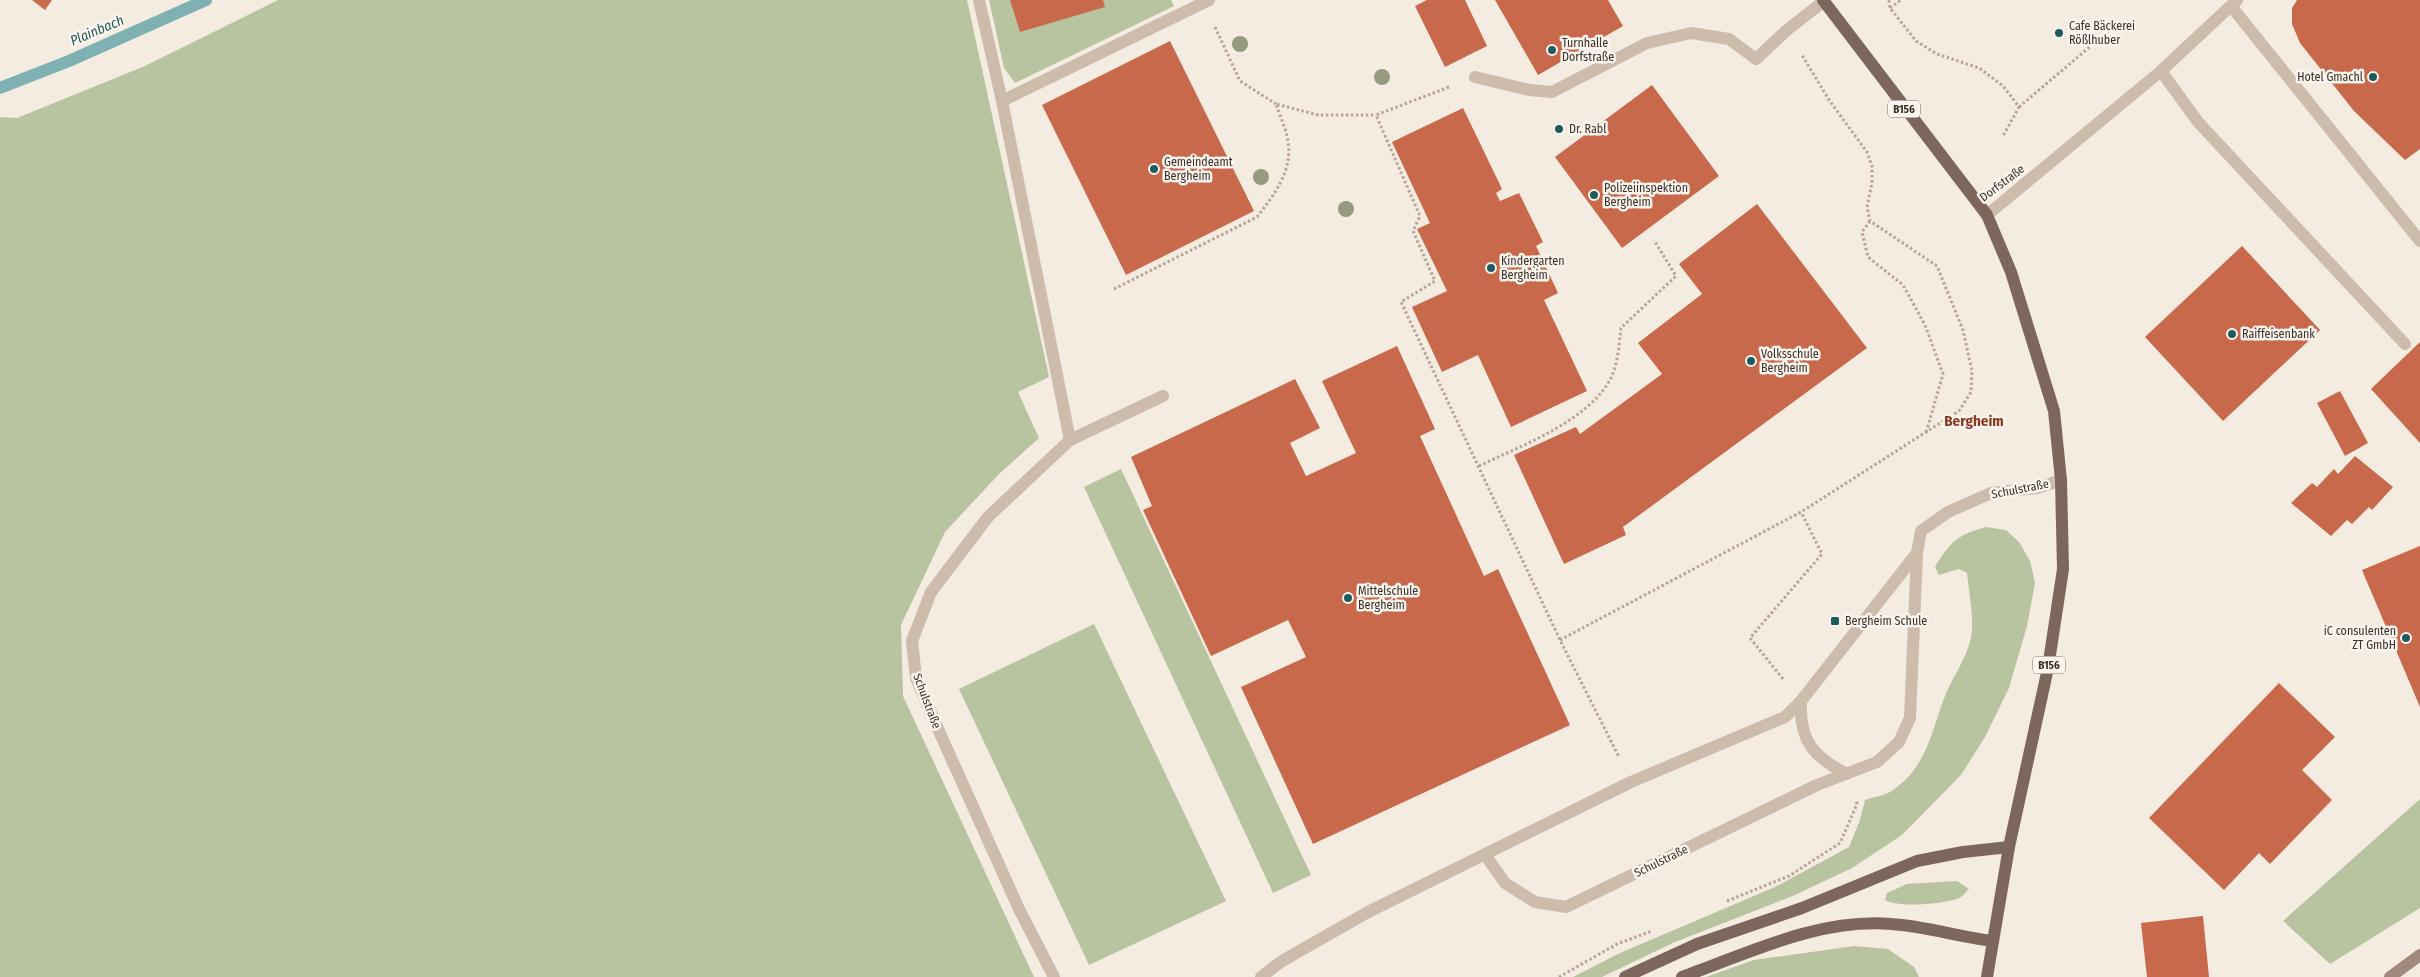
<svg xmlns="http://www.w3.org/2000/svg" width="2420" height="977" font-family="'Fira Sans Condensed',sans-serif">
	<style>
		.green { fill: #b8c4a0 }
		.lines { fill: none; stroke-linecap: round; stroke-linejoin: round }
		.stream { stroke: #7fb0b2; stroke-width: 12 }
		.building { fill: #c8694b }
		.path { stroke: #b9a596; stroke-width: 3; stroke-dasharray: 2.5 2.5; stroke-linecap: butt }
		.service { stroke: #cdbbac; stroke-width: 12 }
		.minor { stroke: #cdbbac; stroke-width: 12 }
		.secondary { stroke: #a18a7d; stroke-width: 12 }
		.primary { stroke: #7d675c; stroke-width: 12 }
		.tree { fill: #969b7f }
		.poi-dot { fill: #1f5a5e; stroke: #fbf5ee; stroke-width: 2 }
		.labels { text-anchor: middle; stroke-width: 5; stroke-linejoin: round; paint-order: stroke }
		.shield { fill: #fbf5ee; stroke: #756b66; stroke-width: 1 }
		.shield-label { font-size: 11px; font-weight: bold; fill: #3b302b }
		.poi-label { font-size: 12px; fill: #3b302b; stroke: #fbf5ee; text-anchor: start }
		.street-label { font-size: 12px; fill: #3b302b; stroke: #fbf5ee }
		.water-label { font-size: 14px; font-style: italic; fill: #1f5a5e; stroke: #fbf5ee }
		.quarter-label { font-size: 15px; font-weight: bold; fill: #8c3b22; stroke: #fbf5ee }
	</style>
	<rect width="100%" height="100%" fill="#f4ebe1"/>
	<g class="green">
		<polygon points="278,0 967,0 1049,377 1018,392 1039,438 999,474 945,532 901,625 903,696 1034,977 0,977 0,117 17,118 145,66"/>
		<polygon points="989,0 1171,0 1174,6 1015,83 1004,68"/>
		<polygon points="1121,469 1311,875 1273,893 1084,487"/>
		<path d="M1986,527L2006,530L2019,542L2030,561L2035,583L2027,626L2009,688L1985,737L1961,775L1902,835L1852,868L1795,895L1675,942L1602,977H1573L1620,953L1775,887L1849,847L1860,820L1865,800C1872,797 1883,796 1890,792C1929,767 1931,729 1947,691C1956,672 1970,652 1972,631C1973,612 1969,592 1967,573L1959,569L1939,575L1935,567C1950,542 1957,535 1986,527Z"/>
		<polygon points="1094,624 1226,901 1089,965 959,689"/>
		<polygon points="2420,799 2420,908 2330,964 2283,921"/>
		<path d="M1957,881L1969,889C1965,893 1961,898 1957,899C1940,904 1900,908 1885,900L1887,893L1907,884Z"/>
		<polygon points="1854,946 1888,949 1914,967 1919,977 1706,977 1754,960"/>
	</g>
	<g class="lines">
		<polyline class="stream" points="0,88 69,61 206,0"/>
	</g>
	<g class="building">
		<polygon points="32,0 52,0 45,10"/>
		<polygon points="1010,0 1103,0 1105,7 1020,32"/>
		<polygon points="1427,0 1465,0 1487,46 1445,67 1415,6"/>
		<polygon points="1495,0 1608,0 1623,26 1538,75"/>
		<polygon points="2297,0 2420,0 2420,149 2405,160 2354,111 2300,43 2292,24 2292,8"/>
		<polygon points="1170,41 1254,211 1126,275 1042,105"/>
		<polygon points="1652,85 1719,176 1622,248 1555,157"/>
		<polygon points="1463,108 1502,189 1496,193 1500,201 1519,193 1543,242 1536,246 1558,293 1544,300 1587,391 1511,427 1478,355 1442,372 1412,307 1447,291 1417,229 1430,223 1392,142"/>
		<polygon points="1757,204 1867,348 1623,527 1626,535 1564,564 1514,455 1576,427 1580,434 1662,374 1638,343 1702,294 1679,264"/>
		<polygon points="2242,246 2320,330 2223,421 2145,337"/>
		<polygon points="2420,342 2420,443 2371,389"/>
		<polygon points="1397,346 1435,429 1420,436 1484,576 1498,569 1570,725 1313,844 1241,687 1306,657 1288,620 1211,656 1143,510 1152,506 1131,457 1295,379 1320,428 1290,443 1306,476 1356,453 1322,381"/>
		<polygon points="2340,391 2368,443 2345,456 2317,403"/>
		<polygon points="2355,456 2393,487 2372,510 2369,507 2352,524 2347,520 2331,536 2291,503 2312,483 2317,487 2334,469 2338,474"/>
		<polygon points="2420,546 2420,707 2362,570"/>
		<polygon points="2279,683 2335,737 2302,770 2332,800 2270,864 2259,853 2224,890 2149,818"/>
		<polygon points="2203,916 2209,977 2147,977 2141,923"/>
	</g>
	<g class="lines">
		<g class="path">
			<polyline points="1889,0 1890,8 1916,41 1937,54 1979,68 2003,86 2019,107 2003,136"/>
			<polyline points="1890,8 1901,0"/>
			<polyline points="1215,27 1240,81 1276,104"/>
			<polyline points="1449,87 1376,115 1420,216 1413,231 1435,281 1401,302 1560,640 1619,757"/>
			<polyline points="2019,107 2119,22"/>
			<polyline points="1870,221 1862,232 1868,257 1903,285 1925,325 1943,374 1926,433"/>
			<path d="M1114,289L1257,217C1274,195 1293,171 1288,141C1286,129 1280,116 1276,104L1318,115H1376"/>
			<path d="M1479,466C1522,445 1585,423 1610,380C1618,365 1619,345 1621,328L1676,276L1654,240"/>
			<polyline points="1560,640 1801,512 1959,411 1971,392 1972,371 1963,330 1937,266 1870,221 1867,207 1872,183 1872,166 1867,152 1829,100 1802,55"/>
			<polyline points="1783,679 1750,638 1822,554 1801,512"/>
			<polyline points="1727,901 1789,876 1840,843 1857,804 1856,801"/>
			<polyline points="1559,977 1617,944 1652,931"/>
		</g>
		<g class="service">
			<polyline points="979,0 1002,101 1070,440"/>
			<polyline points="2231,6 2420,241"/>
			<polyline points="2161,71 2198,122 2405,344"/>
			<polyline points="1475,77 1529,90 1552,92 1647,43 1691,33 1729,39 1756,59 1787,30 1824,1"/>
			<polyline points="1002,101 1209,0"/>
		</g>
		<g class="minor">
			<polyline points="1987,215 2161,71 2237,0"/>
			<path d="M1847,774C1813,757 1799,740 1801,701L1917,553"/>
			<polyline points="1486,856 1505,883 1535,902 1566,907 1817,785 1877,762 1899,742 1910,718 1917,553 1921,531 1948,512 1991,493 2037,488 2061,480"/>
			<polyline points="1054,977 1019,909 934,720 916,678 912,641 931,592 988,517 1070,440 1163,396"/>
			<polyline points="1261,977 1282,961 1368,912 1631,782 1785,717 1801,701"/>
		</g>
		<polyline class="secondary" points="2390,977 2420,955"/>
		<g class="primary">
			<polyline points="1823,0 1987,215 2011,272 2054,411 2061,480 2063,569 2048,668 2009,847 1987,977"/>
			<polyline points="1625,977 1697,944 1802,908 1917,861 1963,852 2009,847"/>
			<path d="M1682,977C1749,953 1819,918 1891,924C1925,926 1959,937 1993,941"/>
		</g>
	</g>
	<g class="tree">
		<circle cx="1240" cy="44" r="8"/>
		<circle cx="1382" cy="77" r="8"/>
		<circle cx="1261" cy="177" r="8"/>
		<circle cx="1346" cy="209" r="8"/>
	</g>
	<g class="poi-dot">
		<circle cx="2059" cy="33" r="5"/>
		<circle cx="1552" cy="50" r="5"/>
		<circle cx="2373" cy="77" r="5"/>
		<circle cx="1559" cy="129" r="5"/>
		<circle cx="1154" cy="169" r="5"/>
		<circle cx="1594" cy="195" r="5"/>
		<circle cx="1491" cy="268" r="5"/>
		<circle cx="2232" cy="334" r="5"/>
		<circle cx="1751" cy="361" r="5"/>
		<circle cx="1348" cy="598" r="5"/>
		<rect x="1830" y="616" width="10" height="10" rx="2.5"/>
		<circle cx="2406" cy="638" r="5"/>
	</g>
	<g class="labels">
		<g class="shield">
			<rect x="1888" y="100.5" width="32" height="17" rx="4"/>
			<rect x="2033" y="656.5" width="32" height="17" rx="4"/>
		</g>
		<g class="shield-label">
			<text x="1904" y="113">B156</text>
			<text x="2049" y="669">B156</text>
		</g>
		<g class="poi-label">
			<text x="2069" y="30">Cafe Bäckerei<tspan x="2069" dy="14">Rößlhuber</tspan></text>
			<text x="1562" y="47">Turnhalle<tspan x="1562" dy="14">Dorfstraße</tspan></text>
			<text x="2363" y="81" text-anchor="end">Hotel Gmachl</text>
			<text x="1569" y="133">Dr. Rabl</text>
			<text x="1164" y="166">Gemeindeamt<tspan x="1164" dy="14">Bergheim</tspan></text>
			<text x="1604" y="192">Polizeiinspektion<tspan x="1604" dy="14">Bergheim</tspan></text>
			<text x="1501" y="265">Kindergarten<tspan x="1501" dy="14">Bergheim</tspan></text>
			<text x="2242" y="338">Raiffeisenbank</text>
			<text x="1761" y="358">Volksschule<tspan x="1761" dy="14">Bergheim</tspan></text>
			<text x="1358" y="595">Mittelschule<tspan x="1358" dy="14">Bergheim</tspan></text>
			<text x="1845" y="625">Bergheim Schule</text>
			<text x="2396" y="635" text-anchor="end">iC consulenten<tspan x="2396" dy="14">ZT GmbH</tspan></text>
		</g>
		<g class="street-label">
			<text transform="translate(2002 183) rotate(-37)" y="4">Dorfstraße</text>
			<text transform="translate(2020 489) rotate(-11)" y="4">Schulstraße</text>
			<text transform="translate(927 701) rotate(69)" y="4">Schulstraße</text>
			<text transform="translate(1661 861) rotate(-26)" y="4">Schulstraße</text>
		</g>
		<g class="water-label">
			<text transform="translate(97 30) rotate(-23)" y="5">Plainbach</text>
		</g>
		<g class="quarter-label">
			<text x="1974" y="426">Bergheim</text>
		</g>
	</g>
</svg>
